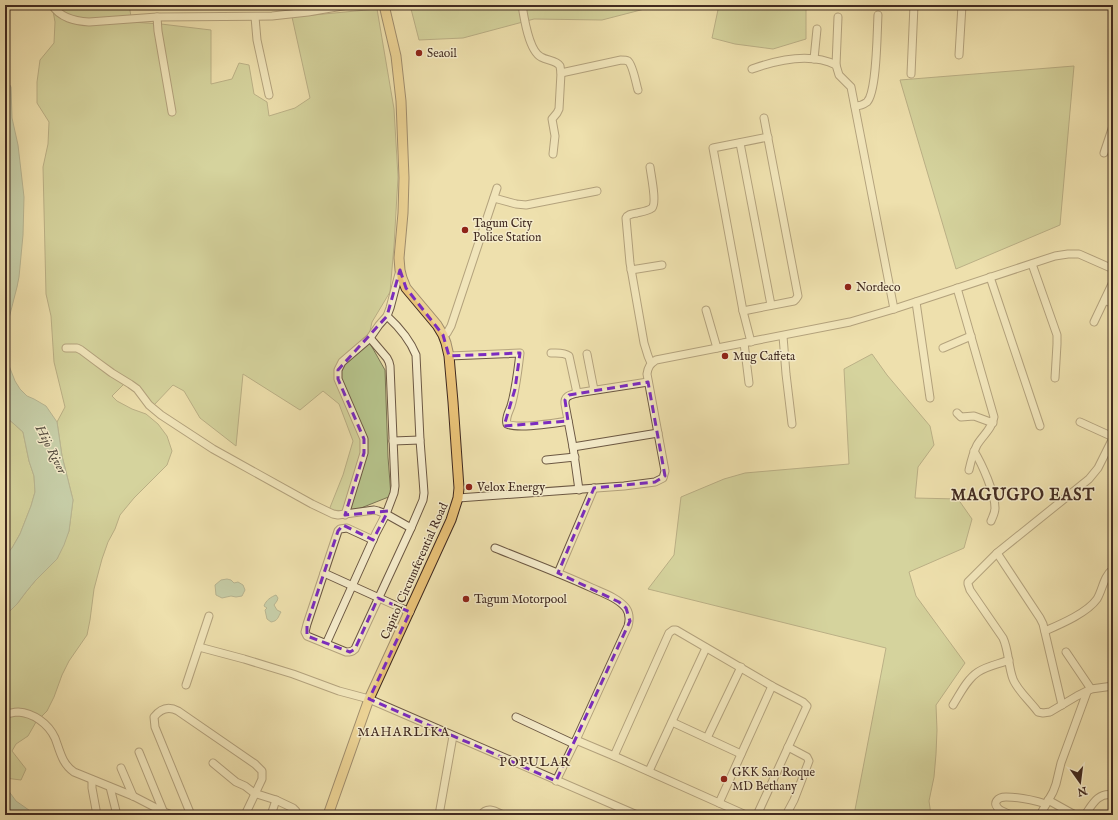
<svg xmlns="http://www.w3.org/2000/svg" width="1118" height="820" font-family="'IM FELL English',serif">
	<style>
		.green { fill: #b6c38b; stroke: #7c7656 }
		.water { fill: #9abda7; stroke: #768271 }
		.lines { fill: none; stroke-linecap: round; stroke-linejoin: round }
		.minor-casing { stroke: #6c5843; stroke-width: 9 }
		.major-casing { stroke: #412a20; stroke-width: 11 }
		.minor { stroke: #f4ebca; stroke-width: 7 }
		.major { stroke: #e7c076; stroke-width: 9 }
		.marked { fill: none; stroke: #7b2cbf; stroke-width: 3; stroke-dasharray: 8 5; stroke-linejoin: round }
		.poi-dot { fill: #8f2418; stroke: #f4ebca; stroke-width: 1.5 }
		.labels { text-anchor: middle; stroke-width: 3; stroke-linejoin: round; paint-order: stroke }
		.poi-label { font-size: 12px; fill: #412a20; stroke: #f4ebca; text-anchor: start }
		.street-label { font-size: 12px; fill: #412a20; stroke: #f4ebca }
		.water-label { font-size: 13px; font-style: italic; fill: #574f42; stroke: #f4ebca }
		.neighbourhood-label { font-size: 13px; letter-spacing: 1px; fill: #412a20; stroke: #f4ebca }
		.district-label { font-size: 16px; font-weight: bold; letter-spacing: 1px; fill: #412a20; stroke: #f4ebca }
	</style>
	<rect width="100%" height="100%" fill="#eee0ad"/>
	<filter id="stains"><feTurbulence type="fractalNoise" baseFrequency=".005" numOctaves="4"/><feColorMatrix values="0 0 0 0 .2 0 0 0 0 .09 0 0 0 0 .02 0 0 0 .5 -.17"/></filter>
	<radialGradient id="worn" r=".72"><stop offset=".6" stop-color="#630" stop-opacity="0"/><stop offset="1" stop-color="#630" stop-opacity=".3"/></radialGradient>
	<g class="green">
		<polygon points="52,5 129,5 132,22 161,24 211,30 211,84 232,79 239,63 249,65 254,94 267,102 269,116 295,108 310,98 292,17 377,9 394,109 398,177 394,246 390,292 372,322 368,340 385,370 388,457 391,496 361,508 350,511 329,510 343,475 353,441 339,404 323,391 300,410 243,374 236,446 200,418 184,391 173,385 154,405 126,382 112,396 117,401 132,409 146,414 158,424 167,436 172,451 167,465 134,498 120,515 115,529 108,542 102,559 94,589 90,620 87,635 69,661 62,675 54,697 47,711 36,722 28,736 16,744 12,751 26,769 21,780 5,778 5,616 17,604 26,592 35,581 57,559 69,531 73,500 62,456 57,422 65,407 54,362 51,316 46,294 43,167 48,144 49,122 37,103 37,82 40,60 54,43 55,22"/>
		<polygon points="410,5 660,5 602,20 534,19 463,38 419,40"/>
		<polygon points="719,5 806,5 806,39 773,49 735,44 712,38"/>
		<polygon points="1074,66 1060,225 956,269 900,80"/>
		<polygon points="872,354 887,375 930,426 934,445 918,467 915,498 958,499 972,519 964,548 909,572 916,596 965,663 936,705 937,730 936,754 934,777 929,801 931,815 854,815 886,648 648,589 674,555 681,497 724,479 745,473 849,464 844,369"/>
		<polygon points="5,416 23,432 29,461 34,476 35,492 31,506 20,534 12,548 5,556"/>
	</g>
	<g class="water">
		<polygon points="5,77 11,87 12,118 18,145 24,197 23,235 19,277 17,287 7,326 8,363 15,381 20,389 27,396 34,399 46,406 57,422 62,456 73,500 69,531 64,545 57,559 35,581 26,592 17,604 5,616 5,556 12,548 20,534 31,506 35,492 34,476 29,461 23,432 5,416"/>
		<polygon points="227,579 231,580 234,583 238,582 243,585 245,590 242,596 236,597 231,596 222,598 216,595 215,585 221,580"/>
		<path d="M276,595L278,598L277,601L274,605L277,610L281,612C278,617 278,621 271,622L267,619L265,610L267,608L264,606C266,600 271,597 276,595Z"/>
		<polygon points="5,786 16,801 36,815 5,815"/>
	</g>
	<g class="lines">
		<defs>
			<g id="minor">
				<path d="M52,5C60,18 75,21 89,22L157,17L272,16L308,12L348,5"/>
				<path d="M522,5C524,18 529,51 541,57C548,61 556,60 560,66L561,73L559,109L557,113L552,119L555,136L553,154"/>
				<polyline points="157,17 158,31 172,112"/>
				<polyline points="255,17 257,40 269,95"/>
				<polyline points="959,55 962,5"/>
				<polyline points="814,59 817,29"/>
				<polyline points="836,65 838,17"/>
				<path d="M752,69C777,60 810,52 836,65L839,75L851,87L894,309"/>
				<path d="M561,73L621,60C623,60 626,60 628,61C633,65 636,84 638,90"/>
				<polyline points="911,74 914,5"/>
				<path d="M855,106C859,106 863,105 867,102C877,92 877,31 878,15"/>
				<polyline points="740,143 771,305"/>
				<polyline points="1104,153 1113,126"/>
				<path d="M650,167C651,175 657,203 652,208C648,211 641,212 637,213C632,214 628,214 626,218L630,263L644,343L648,356L651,363"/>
				<polyline points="494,198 516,204 526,205 597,191"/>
				<polyline points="1032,264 1057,335 1057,344 1055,378"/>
				<polyline points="631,270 662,265"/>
				<polyline points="990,277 1040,426"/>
				<path d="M957,288L994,417C992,429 983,435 977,445C973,453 971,461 969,470"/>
				<polyline points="1105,300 1113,304"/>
				<polyline points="916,302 930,398"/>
				<polyline points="706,310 717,348"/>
				<polyline points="743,311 794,301 796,299 798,296 764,118"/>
				<polyline points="1094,322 1113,282"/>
				<polyline points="443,335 447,333 451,326 497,188"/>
				<polyline points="783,336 786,374 792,424"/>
				<polyline points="751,342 743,311 713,148 768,137"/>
				<polyline points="744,343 749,383"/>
				<polyline points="66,348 77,348 81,350 97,362 112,373 130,384 137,389 149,405 161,415 213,449 312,504 333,514 338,515 374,510 378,511 386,514 394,493 395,486 390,366 389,362 387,358 370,338"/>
				<polyline points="943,348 971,336"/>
				<path d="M551,353C557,353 564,352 569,356L577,393"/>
				<polyline points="587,354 594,390"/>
				<path d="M449,356L520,353C518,370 516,389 511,406C509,412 505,418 507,424C517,429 556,423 568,421"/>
				<polyline points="957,413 961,417 974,416 993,423"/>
				<polyline points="1080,422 1113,437"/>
				<path d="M1113,438L1098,468L1089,479L997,553L968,582V584L970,590L1003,638C1009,651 1008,666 1013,679C1017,690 1031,702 1038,712L1043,713L1050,712L1077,696L1091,689L1113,686"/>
				<polyline points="393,441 420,440"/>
				<polyline points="573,447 658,433"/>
				<path d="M974,451C982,464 995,493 995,508C995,513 993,516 991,521"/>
				<polyline points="546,460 575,457"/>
				<path d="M579,490L573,447L565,404C564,396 570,395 577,393L648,382"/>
				<path d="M458,498L624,486L655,482L663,478L665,471L647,374C648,367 650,364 656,360L850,322L894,309L1055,256L1068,254H1079L1113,269"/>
				<polyline points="345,515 364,453 364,439 338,379 338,370 342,362 370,338 379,325 387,316 390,308 400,270"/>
				<path d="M373,540L347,528L340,529L338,531L307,624L305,632L307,636L346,652C350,652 352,652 355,649L411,528L423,500L424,493L423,479L420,440L416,355C410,340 399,327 387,316"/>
				<path d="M495,548C527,561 560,573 592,588C603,593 618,598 626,608C630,614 630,619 628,626L576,740L556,781"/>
				<polyline points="997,553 1040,618 1043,624 1062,705"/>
				<polyline points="324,573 410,612"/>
				<polyline points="558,573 594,488"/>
				<path d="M1045,631C1061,624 1087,613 1097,599C1103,589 1103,577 1113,569"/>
				<polyline points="326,644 376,533 386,514 411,528"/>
				<polyline points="199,647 244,659 293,674 339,691 369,699 637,815"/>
				<polyline points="1066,652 1091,689"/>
				<polyline points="186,685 209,616"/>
				<path d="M953,705C960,694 967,679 978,672C987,666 999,664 1009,660"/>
				<path d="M5,714C9,714 13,712 18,712C33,713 48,723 55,738C60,751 62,764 74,772L133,796L164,812L172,815"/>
				<polyline points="516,717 574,744"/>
				<polyline points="672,722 741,754"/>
				<polyline points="707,738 741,667"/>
				<polyline points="576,740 614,756 746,815"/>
				<polyline points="139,752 164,813"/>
				<polyline points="614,756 669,633 673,630 676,630 772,686 803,702 807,706 757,815"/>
				<polyline points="213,763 236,782 245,786 254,793 276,800 293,808 296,811 296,815"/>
				<polyline points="121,768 133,796"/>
				<polyline points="649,771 706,648"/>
				<polyline points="92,780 92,788 97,815"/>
				<polyline points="110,787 117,815"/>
				<polyline points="1048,800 1075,815"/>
				<polyline points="719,803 772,686"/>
				<path d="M191,815L155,727L154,717C161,708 169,706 178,711L255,764L262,771V779L245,815"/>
				<polyline points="271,815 276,800"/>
				<polyline points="439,815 453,736"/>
				<path d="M481,815C487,806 495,811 503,815"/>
				<polyline points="786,815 794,800 809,761 807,757 788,747"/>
				<path d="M1011,815C1007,813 1003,812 1000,810C991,803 998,797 1006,797C1020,797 1033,800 1046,804"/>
				<polyline points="1040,815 1053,792 1056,784 1061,763 1087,692"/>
				<path d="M1085,815C1092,805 1098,792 1113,795"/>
			</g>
			<polyline id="major" points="328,815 369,699 451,520 458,498 459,488 453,402 449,356 446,343 443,335 437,325 406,288 402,278 400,270 399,258 403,213 404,178 401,101 396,56 384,5"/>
		</defs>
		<use href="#minor" class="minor-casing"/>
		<use href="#major" class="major-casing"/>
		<use href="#minor" class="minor"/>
		<use href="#major" class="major"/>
	</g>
	<path d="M0 0H1118V820H0ZM400,270L406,288L443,335L449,356L520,353L515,389L504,426L568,421L565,400L569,395L648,382L665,476L655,482L594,488L558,573L619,602L626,608L630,621L556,781L369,699L410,612L378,598L355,649L350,652L307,636V624L338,531L343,525L373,540L388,511L345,515L364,453V439L338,379V370L387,316Z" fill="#eee0ad" fill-opacity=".55" fill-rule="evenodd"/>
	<path class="marked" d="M400,270L406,288L443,335L449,356L520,353L515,389L504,426L568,421L565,400L569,395L648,382L665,476L655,482L594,488L558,573L619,602L626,608L630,621L556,781L369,699L410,612L378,598L355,649L350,652L307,636V624L338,531L343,525L373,540L388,511L345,515L364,453V439L338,379V370L387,316Z"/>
	<g class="poi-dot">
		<circle cx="419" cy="53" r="4"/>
		<circle cx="465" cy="230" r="4"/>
		<circle cx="848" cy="287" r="4"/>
		<circle cx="725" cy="356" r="4"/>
		<circle cx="469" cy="487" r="4"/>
		<circle cx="466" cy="599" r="4"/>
		<circle cx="724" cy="779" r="4"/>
	</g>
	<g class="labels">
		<g class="poi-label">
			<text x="427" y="57">Seaoil</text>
			<text x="473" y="227">Tagum City<tspan x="473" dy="14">Police Station</tspan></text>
			<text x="856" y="291">Nordeco</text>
			<text x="733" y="360">Mug Caffeta</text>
			<text x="477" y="491">Velox Energy</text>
			<text x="474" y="603">Tagum Motorpool</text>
			<text x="732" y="776">GKK San Roque<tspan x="732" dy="14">MD Bethany</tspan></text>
		</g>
		<g class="street-label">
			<text transform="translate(414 571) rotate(-66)" y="4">Capitol Circumferential Road</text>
		</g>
		<g class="water-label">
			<text transform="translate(52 449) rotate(63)" y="5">Hijo River</text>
		</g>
		<g class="neighbourhood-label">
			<text x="404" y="736">MAHARLIKA</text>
			<text x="535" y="766">POPULAR</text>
		</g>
		<g class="district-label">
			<text x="1023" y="500">MAGUGPO EAST</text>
		</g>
	</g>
	<rect width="1118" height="820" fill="none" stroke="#eee0ad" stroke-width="20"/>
	<rect x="6" y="6" width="1106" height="808" fill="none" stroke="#412a20" stroke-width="2"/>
	<rect x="10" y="10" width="1098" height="800" fill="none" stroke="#412a20"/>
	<g transform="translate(1080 782) rotate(166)" stroke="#f4ebca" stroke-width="3" paint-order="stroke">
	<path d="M0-3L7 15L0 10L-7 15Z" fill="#412a20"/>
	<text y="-6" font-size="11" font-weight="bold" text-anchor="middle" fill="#412a20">N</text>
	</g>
	<rect width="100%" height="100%" filter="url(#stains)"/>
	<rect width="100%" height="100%" fill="url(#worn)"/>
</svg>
